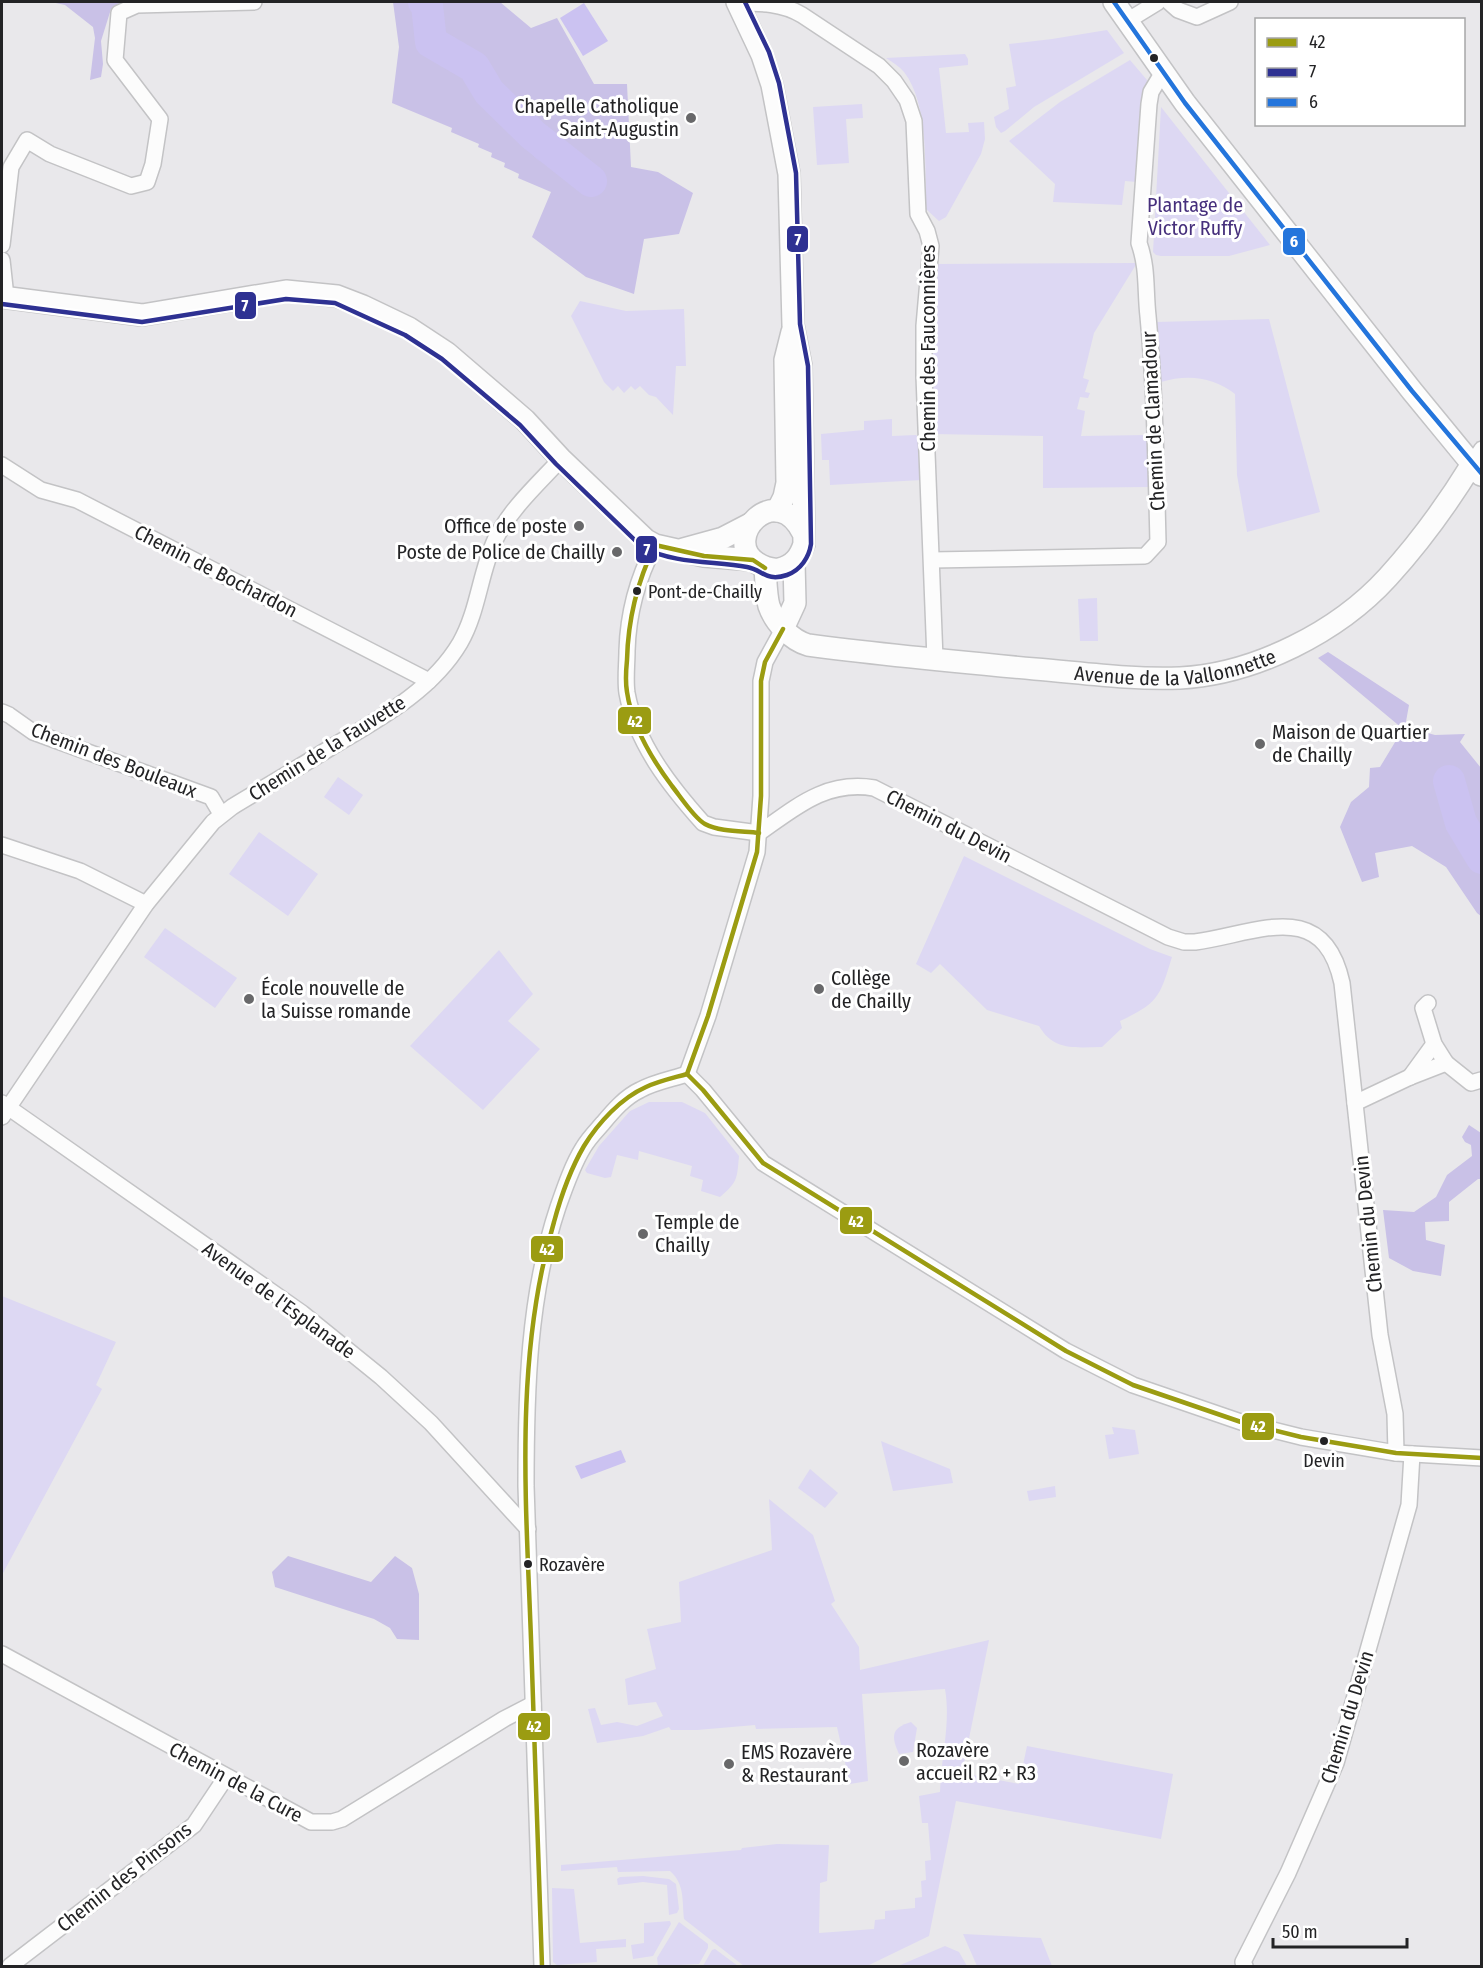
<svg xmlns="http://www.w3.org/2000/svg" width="1483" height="1968" font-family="'Fira Sans Condensed',sans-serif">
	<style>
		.green { fill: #ddd8f3 }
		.forest { fill: #c9c1e7 }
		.water { fill: #cbc2f1 }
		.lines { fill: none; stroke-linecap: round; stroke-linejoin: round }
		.river { stroke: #cbc2f1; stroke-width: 32 }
		.street-casing { stroke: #c3c3c5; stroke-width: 18 }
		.secondary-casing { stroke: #c3c3c5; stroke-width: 24 }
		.street { stroke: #fcfcfc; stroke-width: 15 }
		.secondary { stroke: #fcfcfc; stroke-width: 21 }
		.bus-1-casing { stroke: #fff; stroke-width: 9 }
		.bus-2-casing { stroke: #fff; stroke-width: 9 }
		.bus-3-casing { stroke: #fff; stroke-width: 9 }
		.bus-1 { stroke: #9b9c12; stroke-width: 4.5 }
		.bus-2 { stroke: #2e3192; stroke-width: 4.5 }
		.bus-3 { stroke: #2475dc; stroke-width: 4.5 }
		.bus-dot { fill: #232325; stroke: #fff; stroke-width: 2 }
		.poi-dot { fill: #68686a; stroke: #fff; stroke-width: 2 }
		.labels { text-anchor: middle; stroke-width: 6; stroke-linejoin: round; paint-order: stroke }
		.bus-label { font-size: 18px; fill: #232325; stroke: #fff; text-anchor: start }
		.poi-label { font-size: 20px; fill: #232325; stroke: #fff; text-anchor: start }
		.park-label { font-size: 20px; fill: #462f7c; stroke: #fff }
		.street-label { font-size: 20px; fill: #232325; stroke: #fff }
		.line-badge { stroke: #fff; stroke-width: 2 }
		.badge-label { font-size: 16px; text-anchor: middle; font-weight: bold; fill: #fff }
	</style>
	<rect width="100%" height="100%" fill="#e9e8eb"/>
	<g class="green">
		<polygon points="1107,30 1124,53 1034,107 1005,131 1001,133 996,127 994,117 1009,109 1006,88 1016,86 1009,44 1052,39"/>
		<path d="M965,54L968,59V65L939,68L946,133L969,132L968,123L984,122L985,139L981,154L946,217L939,221L926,209C925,169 929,104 904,72C899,66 892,62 886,58Z"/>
		<polygon points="1130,60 1147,80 1137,182 1125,181 1122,205 1053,202 1055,184 1009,141 1060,102"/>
		<polygon points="862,104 863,118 846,119 849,163 817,165 813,107"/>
		<polygon points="1161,107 1270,245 1229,256 1161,256 1156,255 1153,252"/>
		<polygon points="1137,263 1094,333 1083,378 1089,380 1085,392 1090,393 1088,398 1080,397 1077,409 1085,411 1081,436 1149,435 1149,487 1043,488 1043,436 931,434 928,350 936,264"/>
		<polygon points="580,301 626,311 684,309 686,366 676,366 673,415 656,397 649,395 640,386 635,390 631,386 624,393 618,386 613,391 604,382 571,316"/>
		<path d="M1269,319L1320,512L1247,532L1237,475L1235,394C1213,377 1188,374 1161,382L1156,322Z"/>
		<polygon points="892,419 892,436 916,435 920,438 922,480 830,485 829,460 822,460 821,434 864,430 864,421"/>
		<polygon points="1097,598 1098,641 1080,641 1078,599"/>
		<polygon points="338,777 363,795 349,815 324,797"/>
		<polygon points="259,832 318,874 288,916 229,874"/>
		<path d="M964,856L1150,949L1172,957C1160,996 1159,1003 1120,1021L1122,1028L1102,1047C1077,1047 1054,1052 1039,1026L987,1010L940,964L931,973L916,964Z"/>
		<polygon points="165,928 237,978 215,1008 144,957"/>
		<polygon points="499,950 533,994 508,1021 540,1049 483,1110 410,1046"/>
		<path d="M649,1102H682L705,1113L739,1156C737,1178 738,1182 720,1197L701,1191L703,1180L690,1176L692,1166L639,1151L638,1160L617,1155L611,1177L605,1178L587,1173L585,1170L599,1146L630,1111Z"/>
		<polygon points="2,1296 116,1342 96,1385 102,1389 2,1575"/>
		<polygon points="1112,1427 1135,1430 1139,1454 1109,1459 1105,1435 1114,1434"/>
		<polygon points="881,1441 950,1469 953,1483 893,1491"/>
		<polygon points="810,1469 838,1493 825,1508 798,1488"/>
		<polygon points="1055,1486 1056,1497 1029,1501 1027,1491"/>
		<path d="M769,1499L813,1535L835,1601L831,1604L859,1647L860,1670L989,1640L962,1773L1019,1784L1027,1746L1173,1774L1161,1839L956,1801L929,1936L867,1966H744L684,1919C682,1901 685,1884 670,1871L618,1872L617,1867L561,1871V1865L741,1850L742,1848L777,1844L829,1845L827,1881L820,1883L819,1933L874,1929L875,1920L885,1919V1911L915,1908V1898L922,1897L921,1881L926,1880L925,1861L931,1860L928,1823H922L919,1796L940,1792C941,1757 951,1723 945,1689L862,1694L868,1781L850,1784L837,1727L756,1729L755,1725L697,1730H671L669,1727L643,1736L597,1743L588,1709L595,1708L601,1725L617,1722L637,1726L663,1716L656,1702L628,1705L625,1679L656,1669L647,1629L681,1622L679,1582L772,1550Z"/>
		<path d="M911,1722L917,1728L913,1752L899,1754C891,1736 891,1728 911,1722Z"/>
		<polygon points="643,1876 669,1879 676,1884 679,1909 677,1913 669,1915 667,1885 643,1882 618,1885 617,1879 620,1877"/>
		<polygon points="552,1888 574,1889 580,1943 626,1939 626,1947 596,1949 597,1962 557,1965 553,1962"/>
		<polygon points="670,1921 671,1924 653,1956 633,1959 631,1945 644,1943 644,1923"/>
		<polygon points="679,1922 708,1944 708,1948 699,1964 658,1966 657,1958"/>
		<polygon points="963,1934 1041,1938 1052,1966 977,1966"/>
		<polygon points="945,1946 959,1952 967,1966 898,1966"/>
		<polygon points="715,1949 738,1966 703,1966 712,1950"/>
	</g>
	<g class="forest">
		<polygon points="51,2 128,2 111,9 101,41 103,64 101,77 90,80 95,38 93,27 65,5"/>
		<polygon points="393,2 500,2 531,28 557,18 594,84 627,84 631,167 658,172 693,193 679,234 644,239 634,294 586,277 532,237 551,192 518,178 519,174 504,167 505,163 491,157 492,153 478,147 479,144 451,132 452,128 392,103 399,47"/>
		<polygon points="1328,652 1409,705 1405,727 1435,735 1465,734 1460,742 1481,768 1481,916 1477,913 1446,867 1412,846 1375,853 1379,877 1362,882 1340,827 1351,802 1369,787 1370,768 1380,767 1403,729 1318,658"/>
		<polygon points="1469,1125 1481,1133 1481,1179 1478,1179 1449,1202 1449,1221 1425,1222 1426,1240 1445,1245 1441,1276 1413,1271 1389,1258 1383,1210 1414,1212 1436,1197 1447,1175 1472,1156 1471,1145 1465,1142 1462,1137"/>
		<polygon points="288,1556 371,1582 395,1556 412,1568 419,1594 419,1640 397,1639 390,1628 374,1619 275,1587 272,1572"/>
	</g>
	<g class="water">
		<polygon points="584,3 608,41 583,56 560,18"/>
		<path d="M541,134C562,137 563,140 577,156L571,165C551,168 521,161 533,135Z"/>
		<polygon points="621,1450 626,1462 581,1479 575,1466"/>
	</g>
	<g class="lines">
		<g class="river">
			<polyline points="424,2 427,5 431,42 474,67 489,92 533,135 591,181"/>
			<polyline points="1449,781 1461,823 1482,858"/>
		</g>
		<defs>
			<g id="street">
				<polyline points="1169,2 1178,10 1197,17 1230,2"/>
				<path d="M738,3C761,3 782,3 802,15L879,66L894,81L907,100L914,121L918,214L927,231L931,246L924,326V376L935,659"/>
				<polyline points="1127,21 1158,2"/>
				<polyline points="2,245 11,167 27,140 50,154 131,186 147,182 153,164 160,119 115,60 119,13 137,5 254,2"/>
				<polyline points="2,260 6,297"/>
				<polyline points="1472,464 1482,449"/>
				<polyline points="2,465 41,490 77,500 429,681"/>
				<path d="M655,545C637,579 628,613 627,651C627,664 625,680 627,693C636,743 670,786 703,823L714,827L759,833C796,807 826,780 874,788L1168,937L1184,942H1195C1256,934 1323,896 1342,983L1380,1335L1395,1414L1396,1453"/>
				<path d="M932,560L1145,556L1158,542C1156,467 1155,391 1148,316C1145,289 1148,269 1139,243L1149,104L1151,92L1163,72"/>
				<polyline points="2,712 9,715 33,732 211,797 221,814"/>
				<polyline points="2,845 80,871 146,904"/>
				<polyline points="1446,1063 1471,1083 1481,1080"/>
				<polyline points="687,1074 703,1090 763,1163 1066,1351 1133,1385 1241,1422 1301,1437 1396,1453 1482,1458"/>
				<polyline points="687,1074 708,1016 757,852 761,796 761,681 765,662 783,629"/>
				<polyline points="1410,1077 1434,1044"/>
				<polyline points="2,1103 302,1313 381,1377 431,1423 528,1529"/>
				<polyline points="1355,1103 1410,1077 1446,1063 1434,1044 1423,1008 1428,1003"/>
				<path d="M2,1117L146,904L213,822L232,807C265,787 298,768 330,748C377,720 431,692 460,643C478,612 480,573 495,540C510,509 538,484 561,459"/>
				<polyline points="2,1654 311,1822 332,1822 342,1819 504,1719 533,1704"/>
				<polyline points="10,1966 194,1825 226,1777"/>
				<path d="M542,1966L526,1486C526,1393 528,1297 558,1207C565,1187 572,1166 583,1148C588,1139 596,1131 603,1123C613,1111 625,1097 640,1090C654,1082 672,1079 687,1074"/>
				<polyline points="1245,1966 1243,1962 1288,1873 1336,1763 1409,1505 1412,1454"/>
			</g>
			<g id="secondary">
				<path d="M737,2L762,55L772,85L789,174L793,325L801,366L804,544C800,557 793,566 779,569C771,570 765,568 757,563C720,539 776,478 803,533"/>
				<polyline points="1114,2 1185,103 1412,391 1481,475"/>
				<polyline points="2,297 142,315 286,291 337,296 363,306 409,328 447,353 525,420 561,459 646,540 655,545 704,556 753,560"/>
				<polyline points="777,511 784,497 787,483 785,360 792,332"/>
				<polyline points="683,549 723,538 750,524"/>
				<path id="s1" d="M765,568C766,580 766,595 769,606C775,623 791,640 808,645C883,655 959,662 1035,669C1083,673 1132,680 1180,678C1255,674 1338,632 1388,577C1419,543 1448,503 1472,464"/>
				<polyline points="783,629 795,603 794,562"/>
			</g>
		</defs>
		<use href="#street" class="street-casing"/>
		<use href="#secondary" class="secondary-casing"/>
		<use href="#street" class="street"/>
		<use href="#secondary" class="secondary"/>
		<defs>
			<g id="bus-1">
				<path d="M655,545C637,582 628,618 627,660C626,670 625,681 627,692C632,726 651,758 672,786C680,796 694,818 705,824C720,832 742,831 759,833"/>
				<polyline points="655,545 704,556 753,560 765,568"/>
				<polyline points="687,1074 703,1090 763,1163 1066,1351 1133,1385 1241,1422 1301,1437 1396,1453 1482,1458"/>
				<polyline points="687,1074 708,1016 757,852 761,796 761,681 765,662 783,629"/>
				<path d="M542,1966C538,1857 535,1748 531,1639C526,1501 514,1357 554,1222C561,1196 570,1170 584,1146C598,1123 621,1098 646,1087C659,1081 673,1078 687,1074"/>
			</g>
			<path id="bus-2" d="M2,304L142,322L286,299L335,303L405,335L442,359L520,425L556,464L642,547C674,564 713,561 747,567C763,570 766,582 787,575C801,570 809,557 811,544L808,366L800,324L796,173L779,83L769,52L745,2"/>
			<polyline id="bus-3" points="1114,2 1185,103 1412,391 1482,474"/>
		</defs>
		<use href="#bus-1" class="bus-1-casing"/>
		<use href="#bus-2" class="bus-2-casing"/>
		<use href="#bus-3" class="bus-3-casing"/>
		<use href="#bus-1" class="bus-1"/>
		<use href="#bus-2" class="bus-2"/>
		<use href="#bus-3" class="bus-3"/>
	</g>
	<g class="bus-dot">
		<circle cx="1154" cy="58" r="5"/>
		<circle cx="637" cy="591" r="5"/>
		<circle cx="1324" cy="1441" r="5"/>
		<circle cx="528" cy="1564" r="5"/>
	</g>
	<g class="poi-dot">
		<circle cx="691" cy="118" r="6"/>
		<circle cx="579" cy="526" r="6"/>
		<circle cx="617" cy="552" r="6"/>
		<circle cx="1260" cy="744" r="6"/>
		<circle cx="819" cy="989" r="6"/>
		<circle cx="249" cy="999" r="6"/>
		<circle cx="643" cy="1234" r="6"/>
		<circle cx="904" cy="1761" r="6"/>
		<circle cx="729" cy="1764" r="6"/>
	</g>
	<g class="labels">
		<g class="bus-label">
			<text x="648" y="598">Pont-de-Chailly</text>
			<text x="1324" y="1467" text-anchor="middle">Devin</text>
			<text x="539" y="1571">Rozavère</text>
		</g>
		<g class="poi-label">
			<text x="679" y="113" text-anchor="end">Chapelle Catholique<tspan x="679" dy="23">Saint-Augustin</tspan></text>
			<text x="567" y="533" text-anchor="end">Office de poste</text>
			<text x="605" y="559" text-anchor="end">Poste de Police de Chailly</text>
			<text x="1272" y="739">Maison de Quartier<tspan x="1272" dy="23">de Chailly</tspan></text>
			<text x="831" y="985">Collège<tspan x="831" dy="23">de Chailly</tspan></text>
			<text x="261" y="995">École nouvelle de<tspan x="261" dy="23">la Suisse romande</tspan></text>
			<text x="655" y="1229">Temple de<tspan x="655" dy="23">Chailly</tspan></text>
			<text x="916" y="1757">Rozavère<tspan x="916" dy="23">accueil R2 + R3</tspan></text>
			<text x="741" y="1759">EMS Rozavère<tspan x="741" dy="23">&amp; Restaurant</tspan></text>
		</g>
		<g class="park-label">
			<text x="1195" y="212">Plantage de<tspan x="1195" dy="23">Victor Ruffy</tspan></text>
		</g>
		<g class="street-label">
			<text transform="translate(928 348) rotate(-90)" y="7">Chemin des Fauconnières</text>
			<text transform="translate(1153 421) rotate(-93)" y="7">Chemin de Clamadour</text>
			<text transform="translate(216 571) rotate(27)" y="7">Chemin de Bochardon</text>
			<text dy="7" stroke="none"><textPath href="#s1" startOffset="465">Avenue de la Vallonnette</textPath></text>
			<text transform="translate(327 748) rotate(-32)" y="7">Chemin de la Fauvette</text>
			<text transform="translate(114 760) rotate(21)" y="7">Chemin des Bouleaux</text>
			<text transform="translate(949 826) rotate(27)" y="7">Chemin du Devin</text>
			<text transform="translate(1368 1224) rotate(-96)" y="7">Chemin du Devin</text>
			<text transform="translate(279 1300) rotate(36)" y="7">Avenue de l'Esplanade</text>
			<text transform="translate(1347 1717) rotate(-73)" y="7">Chemin du Devin</text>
			<text transform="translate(236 1782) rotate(28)" y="7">Chemin de la Cure</text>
			<text transform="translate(124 1877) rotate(-38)" y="7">Chemin des Pinsons</text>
		</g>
	</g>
	<g class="line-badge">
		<rect x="786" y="225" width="23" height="28" rx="6" fill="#2e3192"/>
		<rect x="1282" y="227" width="24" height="29" rx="6" fill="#2475dc"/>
		<rect x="234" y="291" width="23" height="29" rx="6" fill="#2e3192"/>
		<rect x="635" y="535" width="23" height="29" rx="6" fill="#2e3192"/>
		<rect x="617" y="706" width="35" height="29" rx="6" fill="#9b9c12"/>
		<rect x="839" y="1206" width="34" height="29" rx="6" fill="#9b9c12"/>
		<rect x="530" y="1235" width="34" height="28" rx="6" fill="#9b9c12"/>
		<rect x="1241" y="1412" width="34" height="29" rx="6" fill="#9b9c12"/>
		<rect x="517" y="1712" width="34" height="29" rx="6" fill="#9b9c12"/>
	</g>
	<g class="badge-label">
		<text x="798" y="245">7</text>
		<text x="1294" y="247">6</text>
		<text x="245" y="311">7</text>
		<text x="647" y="555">7</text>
		<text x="635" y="727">42</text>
		<text x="856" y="1227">42</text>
		<text x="547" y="1255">42</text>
		<text x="1258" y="1432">42</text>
		<text x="534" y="1732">42</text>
	</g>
	<rect width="1483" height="1968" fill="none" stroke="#232325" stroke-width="6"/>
	<rect x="1255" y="18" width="210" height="108" fill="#ffffff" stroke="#a7a7a8" stroke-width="1.5"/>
	<rect x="1267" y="38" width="30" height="9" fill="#9b9c12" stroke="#a7a7a8" stroke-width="1.5"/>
	<text x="1309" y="48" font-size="18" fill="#232325">42</text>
	<rect x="1267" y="68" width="30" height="9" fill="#2e3192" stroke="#a7a7a8" stroke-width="1.5"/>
	<text x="1309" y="78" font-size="18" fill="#232325">7</text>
	<rect x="1267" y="98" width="30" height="9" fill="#2475dc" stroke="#a7a7a8" stroke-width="1.5"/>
	<text x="1309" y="108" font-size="18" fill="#232325">6</text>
	<path d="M1273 1938v9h134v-9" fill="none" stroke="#232325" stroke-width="3"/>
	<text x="1282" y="1938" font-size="18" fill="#232325" stroke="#ffffff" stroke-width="4.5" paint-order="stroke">50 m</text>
</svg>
